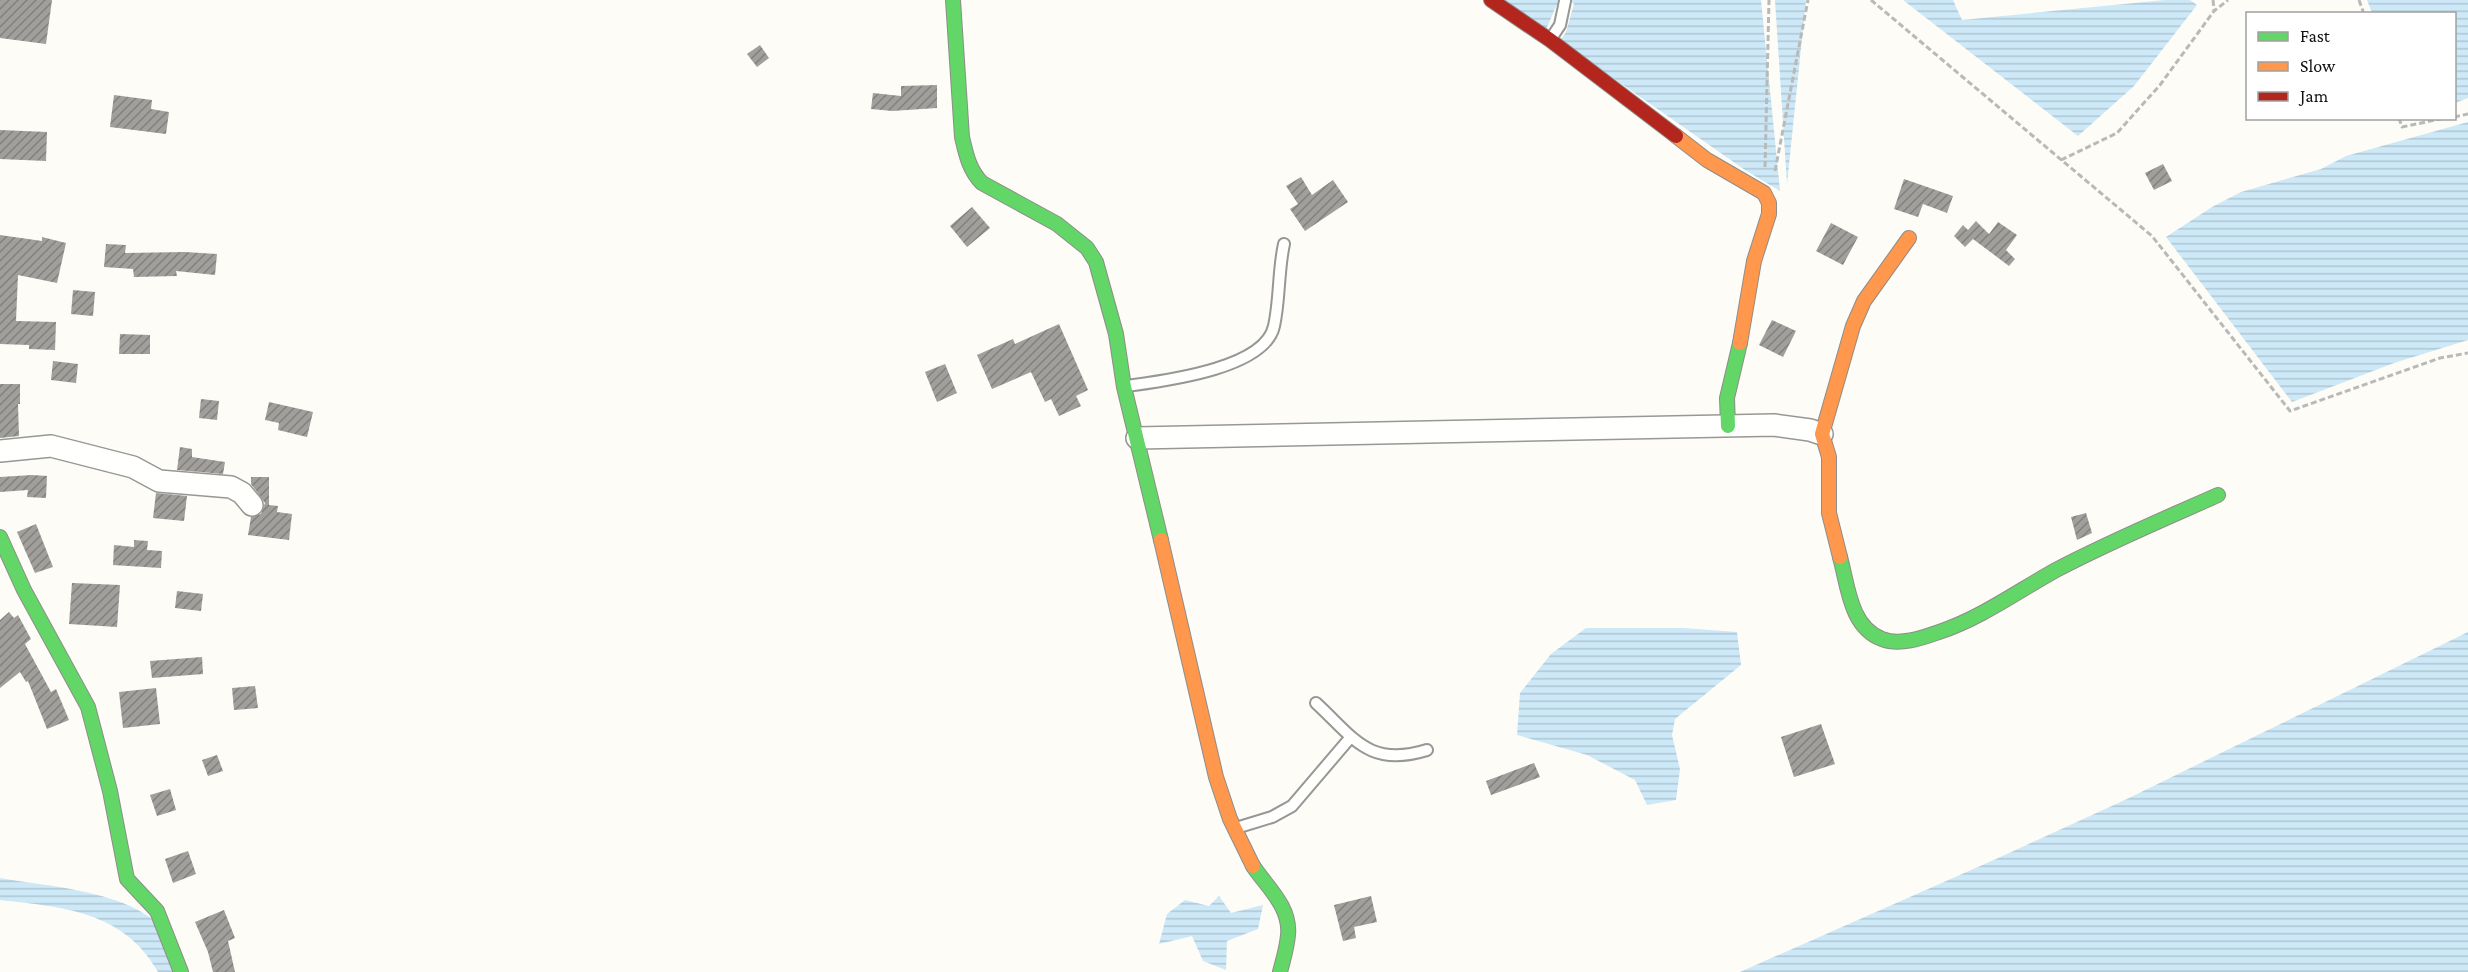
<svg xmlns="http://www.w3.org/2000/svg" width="2468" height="972" font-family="'Crimson Pro',serif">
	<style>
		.water { fill: url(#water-rules) }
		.building { fill: url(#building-hatch) }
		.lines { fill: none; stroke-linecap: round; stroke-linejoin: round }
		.lane-casing { stroke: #979795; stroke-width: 14 }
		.street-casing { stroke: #979795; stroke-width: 24 }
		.fast-casing { stroke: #8e8d8b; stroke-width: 16 }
		.slow-casing { stroke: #8e8d8b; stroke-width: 16 }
		.jam-casing { stroke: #8e8d8b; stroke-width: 16 }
		.path { stroke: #b9b9b8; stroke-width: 3; stroke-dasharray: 6 3; stroke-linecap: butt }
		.lane { stroke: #fffffe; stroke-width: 10 }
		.street { stroke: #fffffe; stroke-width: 21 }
		.fast { stroke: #63d668; stroke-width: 14 }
		.slow { stroke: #ff974d; stroke-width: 14 }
		.jam { stroke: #b3261e; stroke-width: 14 }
	</style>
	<defs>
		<pattern id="water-rules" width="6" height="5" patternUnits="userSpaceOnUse" patternTransform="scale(1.5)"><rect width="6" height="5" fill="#cde8f7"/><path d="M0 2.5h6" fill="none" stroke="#afc6d3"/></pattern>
		<pattern id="building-hatch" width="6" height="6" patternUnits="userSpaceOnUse" patternTransform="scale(1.5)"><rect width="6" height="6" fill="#a19f9c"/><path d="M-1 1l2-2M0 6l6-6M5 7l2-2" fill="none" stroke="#82807e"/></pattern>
	</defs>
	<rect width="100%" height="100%" fill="#fdfcf7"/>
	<g class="water">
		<polygon points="1502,0 1561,0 1556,6 1546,30"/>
		<polygon points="1570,0 1761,0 1780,191 1745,170 1560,41 1566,32 1574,4"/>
		<polygon points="1775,0 1806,0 1787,184"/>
		<polygon points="1903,0 1953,0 1962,20 2165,0 2190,0 2197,5 2134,86 2078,136"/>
		<polygon points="2367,0 2468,0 2468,98 2455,103 2454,14 2372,13"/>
		<polygon points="2468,122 2468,340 2394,363 2292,402 2166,237 2212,207 2241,192 2321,169 2346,156"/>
		<polygon points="1586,628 1683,628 1737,632 1741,665 1675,719 1672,735 1680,769 1676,800 1647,805 1635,780 1587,755 1517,735 1520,693 1551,654"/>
		<polygon points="2468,632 2468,972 1740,972 1996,859 2127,799"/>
		<path d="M0,878C46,886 124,891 158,924C165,931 171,961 175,972H158C124,911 62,907 0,900Z"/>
		<polygon points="1219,896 1231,913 1263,905 1258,929 1227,941 1226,970 1203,961 1192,936 1159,944 1167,914 1185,900 1209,906"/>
	</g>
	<g class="building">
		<polygon points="0,0 52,0 46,44 0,38"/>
		<polygon points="760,45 769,58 757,67 747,54"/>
		<polygon points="937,85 937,108 892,111 871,109 873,93 901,96 901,86"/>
		<polygon points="114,95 152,100 151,109 169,112 166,134 110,127"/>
		<polygon points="0,130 47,132 46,161 0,159"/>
		<polygon points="2163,164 2172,181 2154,190 2145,173"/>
		<polygon points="1301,177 1312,195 1333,180 1348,202 1305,231 1290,209 1298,204 1286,186"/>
		<polygon points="1904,179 1953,196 1947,213 1923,204 1918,217 1894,209"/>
		<polygon points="972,207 990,228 967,247 950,226"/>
		<polygon points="1976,221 1989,234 1998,222 2017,235 2006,250 2015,259 2009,266 1973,239 1965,247 1954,236 1963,225 1968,230"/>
		<polygon points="1831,223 1858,237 1843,265 1816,251"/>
		<polygon points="0,235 42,241 42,237 66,243 57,283 18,275 16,321 56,322 55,350 29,349 29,345 0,344"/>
		<polygon points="106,244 126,245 125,253 185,252 217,254 215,275 176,271 177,276 134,277 133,269 104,267"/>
		<polygon points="73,290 95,292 93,316 71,314"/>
		<polygon points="1772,320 1796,331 1783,357 1759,345"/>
		<polygon points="1059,324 1088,390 1076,396 1081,406 1059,416 1051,399 1045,402 1031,372 992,389 977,355 1013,339 1015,344"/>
		<polygon points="120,334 150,335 150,354 119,354"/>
		<polygon points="53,361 78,364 76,383 51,380"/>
		<polygon points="945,364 957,393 937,402 925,372"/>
		<polygon points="0,384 20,384 20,404 18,404 19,436 0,438"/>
		<polygon points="201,399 219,401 217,420 199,418"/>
		<polygon points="269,402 313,412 307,437 278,430 279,423 265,420"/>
		<polygon points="180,447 192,449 192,457 225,462 223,474 177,470"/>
		<polygon points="32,475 47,476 46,498 27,497 28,490 0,492 0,477"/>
		<polygon points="251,477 269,477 269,505 278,506 277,512 292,514 289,540 248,535 251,517 261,514 265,503 251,484"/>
		<polygon points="156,493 187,496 184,521 153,518"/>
		<polygon points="2086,513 2092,533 2077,540 2071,517"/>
		<polygon points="36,524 53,567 35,573 17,532"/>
		<polygon points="134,540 148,541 147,550 162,551 161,568 113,565 114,545 134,547"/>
		<polygon points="72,583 120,585 117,627 69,624"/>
		<polygon points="177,591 203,594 201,611 175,608"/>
		<polygon points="9,612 14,618 18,615 31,639 25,644 51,692 56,689 69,720 47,729 28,681 26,682 20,672 0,688 0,620"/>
		<polygon points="202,657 203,674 152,678 150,661"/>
		<polygon points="255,686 258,708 234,710 232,688"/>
		<polygon points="156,688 160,724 123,728 119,692"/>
		<polygon points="1821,724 1835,764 1794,777 1781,737"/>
		<polygon points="217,755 223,771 208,776 202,760"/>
		<polygon points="1534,763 1540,777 1491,795 1486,781"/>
		<polygon points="170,789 176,810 157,816 150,795"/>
		<polygon points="188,851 196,874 173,883 165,859"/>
		<polygon points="1371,896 1377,922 1354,927 1356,938 1343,941 1334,905"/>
		<polygon points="224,910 235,938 228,941 235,972 213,972 208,952 195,922"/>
	</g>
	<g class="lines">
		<defs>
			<g id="lane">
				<polyline points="1552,37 1560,25 1565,1"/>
				<path d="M1127,386C1163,381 1265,369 1274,326C1280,299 1278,271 1284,244"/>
				<path d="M1316,703C1354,738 1369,768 1427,750"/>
				<polyline points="1236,828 1272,817 1292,806 1350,738"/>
			</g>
			<g id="street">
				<polyline points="1137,438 1774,425 1810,430 1822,434"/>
				<polyline points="0,451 51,446 133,467 159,481 231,487 242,493 252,505"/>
			</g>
			<g id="fast">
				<path d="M953,0L962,137C966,154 969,170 982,183L1057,224L1087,248L1096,262L1116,334L1124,387L1161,540"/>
				<polyline points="1728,426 1727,398 1740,343"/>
				<polyline points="0,537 24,590 88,707 110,791 127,879 157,911 181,972"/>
				<path d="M1840,557C1848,586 1850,627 1882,639C1900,646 1922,638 1939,632C1981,618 2018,591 2056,570C2109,542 2164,519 2218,495"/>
				<path d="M1253,866C1267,887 1291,907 1288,935C1287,948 1283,960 1280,972"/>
			</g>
			<g id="slow">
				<polyline points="1676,136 1707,160 1764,193 1769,203 1769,214 1754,261 1740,343"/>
				<polyline points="1161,540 1216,777 1230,819 1253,866"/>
				<polyline points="1840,557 1829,513 1829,457 1822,434 1853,326 1864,301 1909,238"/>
			</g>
			<polyline id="jam" points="1491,0 1550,40 1676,136"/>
		</defs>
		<use href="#lane" class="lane-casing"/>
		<use href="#street" class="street-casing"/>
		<use href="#fast" class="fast-casing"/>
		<use href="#slow" class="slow-casing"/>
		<use href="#jam" class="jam-casing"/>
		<g class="path">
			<polyline points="1871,0 2152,236 2290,411 2440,358 2468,353"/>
			<polyline points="2213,0 2214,10"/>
			<polyline points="2359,0 2364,14"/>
			<polyline points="2454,117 2468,114"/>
			<polyline points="2399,118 2402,127 2445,118"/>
			<polyline points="2061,160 2117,133 2160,85 2214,11 2228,0"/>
			<polyline points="1765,167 1769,0"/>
			<polyline points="1775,171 1808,0"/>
		</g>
		<use href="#lane" class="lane"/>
		<use href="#street" class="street"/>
		<use href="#fast" class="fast"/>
		<use href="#slow" class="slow"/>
		<use href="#jam" class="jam"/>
	</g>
	<rect x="2246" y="12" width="210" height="108" fill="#ffffff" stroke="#a0a0a0" stroke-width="1.5"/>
	<rect x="2258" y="32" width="30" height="9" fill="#63d668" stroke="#a0a0a0" stroke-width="1.5"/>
	<text x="2300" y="42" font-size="18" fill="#111111">Fast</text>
	<rect x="2258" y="62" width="30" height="9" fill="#ff974d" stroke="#a0a0a0" stroke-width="1.5"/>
	<text x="2300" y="72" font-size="18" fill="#111111">Slow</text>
	<rect x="2258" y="92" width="30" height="9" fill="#b3261e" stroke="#a0a0a0" stroke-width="1.5"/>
	<text x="2300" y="102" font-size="18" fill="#111111">Jam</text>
</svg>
